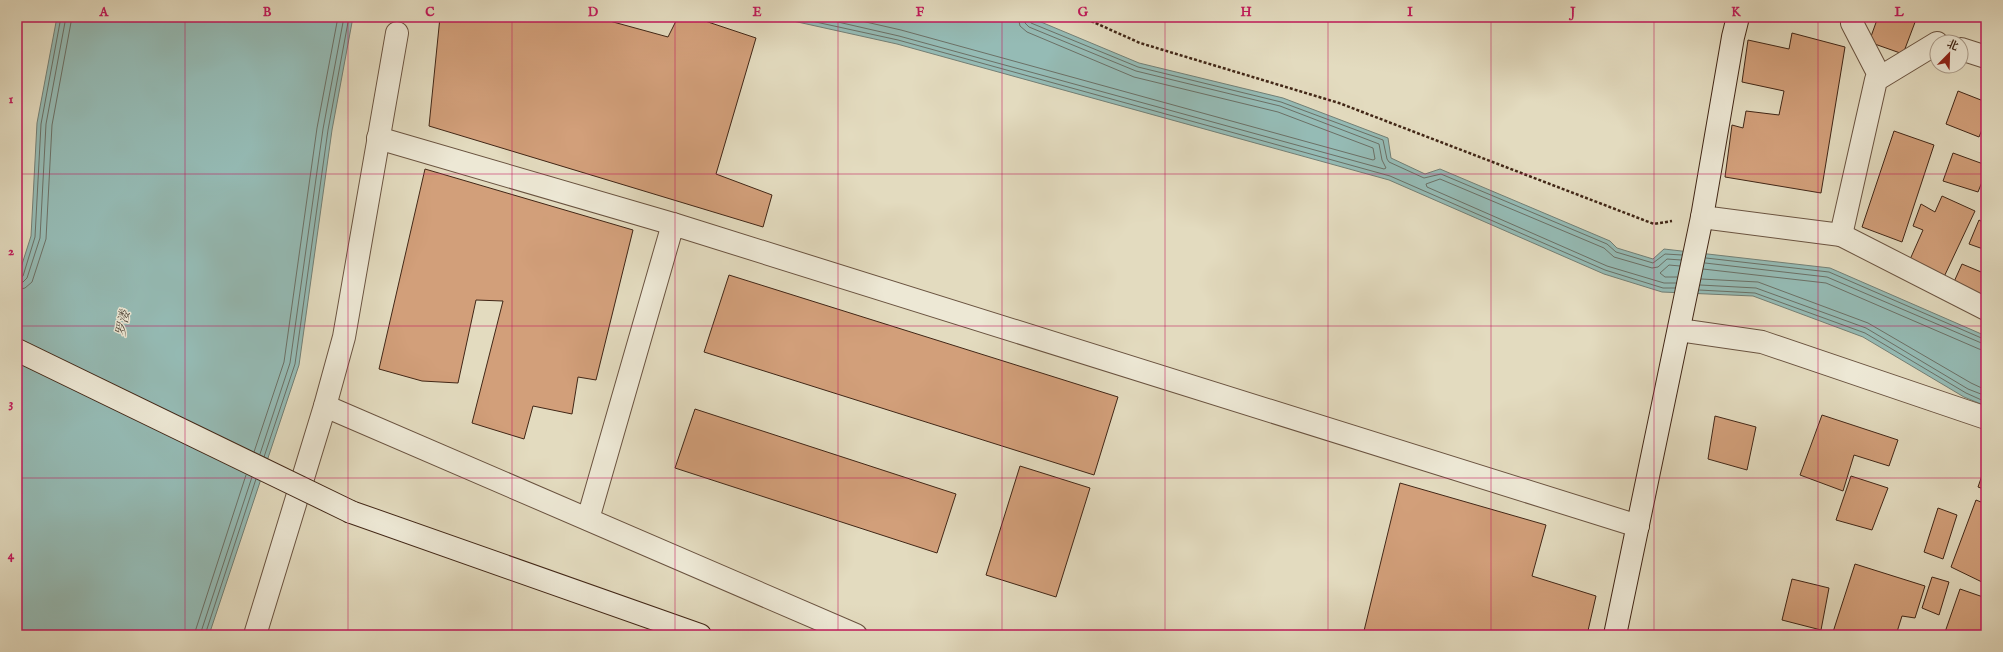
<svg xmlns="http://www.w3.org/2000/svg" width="2003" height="652" font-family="'IM FELL English','Noto Serif SC',serif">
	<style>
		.water { fill: #95bbb5; stroke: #737f75 }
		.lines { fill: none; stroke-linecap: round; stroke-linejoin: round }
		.shore { stroke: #6b7066; stroke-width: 1 }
		.building { fill: #d29f7a; stroke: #412616 }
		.street-casing { stroke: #6a5340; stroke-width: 24 }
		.secondary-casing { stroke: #412616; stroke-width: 24 }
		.path { stroke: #412616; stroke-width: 2.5; stroke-dasharray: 3 2; stroke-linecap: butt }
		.street { stroke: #ede8d5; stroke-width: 22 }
		.secondary { stroke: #ede8d5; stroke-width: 22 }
		.secondary-bridge-casing { stroke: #412616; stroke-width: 24; stroke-linecap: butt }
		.secondary-bridge { stroke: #ede8d5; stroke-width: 22 }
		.grid { fill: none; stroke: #c2185b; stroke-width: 1; stroke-opacity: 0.55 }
		.labels { text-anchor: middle; stroke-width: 3; stroke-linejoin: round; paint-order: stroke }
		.water-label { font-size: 13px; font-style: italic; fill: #564b3e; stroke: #ede8d5 }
		.neatline { fill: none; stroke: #c2185b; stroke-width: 1.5 }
		.grid-label { font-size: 13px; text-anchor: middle; font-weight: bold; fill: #c2185b }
	</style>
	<rect width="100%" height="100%" fill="#e3dbbf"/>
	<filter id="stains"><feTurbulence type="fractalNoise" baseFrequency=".005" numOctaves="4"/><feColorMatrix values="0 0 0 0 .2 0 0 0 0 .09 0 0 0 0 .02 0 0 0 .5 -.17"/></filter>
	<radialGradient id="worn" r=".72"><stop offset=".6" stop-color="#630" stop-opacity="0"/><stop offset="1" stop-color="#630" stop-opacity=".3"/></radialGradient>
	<g class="water">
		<polygon points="57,17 353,17 332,130 299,365 209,635 17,635 17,280 31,236 37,123"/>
		<polygon points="775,17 1029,17 1139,63 1283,98 1388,138 1391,158 1425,174 1440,169 1610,241 1617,248 1653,259 1664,249 1830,268 1986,336 1986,406 1964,397 1863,337 1753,296 1662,292 1604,274 1389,180 897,44"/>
	</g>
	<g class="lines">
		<g class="shore">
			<polyline points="793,17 898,40 1390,176 1605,270 1663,288 1675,288"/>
			<polyline points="816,17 899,36 1384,169 1386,168 1382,160 1379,144 1280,106 1136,71 1029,27 1025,23 1024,17"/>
			<polyline points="844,17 901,30 1373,160 1375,159 1373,148 1278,112 1134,77 1027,32 1020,26 1018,17"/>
			<polyline points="1029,17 1031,23 1138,67 1281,102 1383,140 1387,159 1389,162 1424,178 1441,174 1607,244 1616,252 1653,263 1665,254 1682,255"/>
			<polyline points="1706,258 1829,272 1986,340"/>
			<polyline points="1705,263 1827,277 1986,345"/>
			<polyline points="1703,269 1826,283 1979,349 1986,351"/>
			<polyline points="1677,277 1665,277 1660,273 1669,265 1680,266"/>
			<polyline points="17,279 23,276 35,237 41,124 61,17"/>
			<polyline points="1701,279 1758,282 1868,323 1971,383 1986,390"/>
			<polyline points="1676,283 1664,283 1607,266 1427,187 1426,184 1440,179 1604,248 1614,257 1652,268 1658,267 1667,259 1681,260"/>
			<polyline points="17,284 23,282 27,278 40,238 46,124 66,17"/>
			<polyline points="1700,285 1756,288 1866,328 1968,389 1986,396"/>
			<polyline points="17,290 25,288 32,282 46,239 52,125 72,17"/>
			<polyline points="1699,290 1755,293 1865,333 1966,393 1986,402"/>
			<polyline points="254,452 284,362 317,128 338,17"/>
			<polyline points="260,454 290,363 323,129 344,17"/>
			<polyline points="264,457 295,364 328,130 349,17"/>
			<polyline points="194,635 246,475"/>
			<polyline points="200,635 252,477"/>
			<polyline points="205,635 256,479"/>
		</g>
	</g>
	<g class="building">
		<polygon points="440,17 595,17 668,37 678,17 693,17 756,38 716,174 772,195 763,227 429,126"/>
		<polygon points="1878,17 1917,17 1903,54 1869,42"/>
		<polygon points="1792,33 1845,47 1821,193 1725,177 1732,125 1743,128 1746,111 1779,115 1784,91 1742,82 1748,40 1789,49"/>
		<polygon points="1958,91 1986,102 1986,120 1979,137 1946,124"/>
		<polygon points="1894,131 1934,145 1902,242 1862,227"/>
		<polygon points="1953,153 1986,165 1986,172 1978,192 1943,181"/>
		<polygon points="425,169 633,230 596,380 578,377 572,414 533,406 524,439 472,423 503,301 476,300 458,383 422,381 379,369"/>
		<polygon points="1942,196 1975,211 1943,279 1908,264 1923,230 1913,226 1921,204 1935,212"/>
		<polygon points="1979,220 1986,224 1986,250 1969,244"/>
		<polygon points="1962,264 1986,274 1986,284 1982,297 1953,284"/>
		<polygon points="729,275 1118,397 1094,475 704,352"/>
		<polygon points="695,409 956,494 937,553 675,468"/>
		<polygon points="1822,415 1898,440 1889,466 1854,455 1843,491 1800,475"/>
		<polygon points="1715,416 1756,427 1747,470 1708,459"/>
		<polygon points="1986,464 1986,490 1978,487"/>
		<polygon points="1020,466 1090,488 1056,597 986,575"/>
		<polygon points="1851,476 1888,488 1872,530 1836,520"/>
		<polygon points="1400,483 1546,525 1532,576 1596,596 1587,635 1363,635"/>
		<polygon points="1976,500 1986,504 1986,578 1984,583 1951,567"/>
		<polygon points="1938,508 1957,515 1943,559 1924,552"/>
		<polygon points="1855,564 1925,586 1915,618 1902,616 1896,635 1843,635 1833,632"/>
		<polygon points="1932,577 1949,582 1939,615 1922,608"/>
		<polygon points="1792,579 1829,588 1821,630 1782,620"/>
		<polygon points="1960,589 1986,598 1986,635 1944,635"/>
	</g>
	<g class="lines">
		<defs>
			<g id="street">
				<polyline points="1854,17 1852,23 1880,77"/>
				<polyline points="1961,49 1986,57"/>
				<polyline points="378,138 673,224"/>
				<polyline points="1702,217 1841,235 1876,80 1937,43"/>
				<polyline points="1841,235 1986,309"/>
				<polyline points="1679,330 1762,342 1986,418"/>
				<polyline points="325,406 856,635"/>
				<polyline points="588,519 673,224 1638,526"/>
				<polyline points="255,635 325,406 344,337 397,33"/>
			</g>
			<g id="secondary">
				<polyline points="351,512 700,635"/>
				<polyline points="1615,635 1702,217 1733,37 1738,17"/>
			</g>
		</defs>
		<use href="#street" class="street-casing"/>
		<use href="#secondary" class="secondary-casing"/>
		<polyline class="path" points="1082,17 1140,43 1339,103 1654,224 1672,221"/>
		<use href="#street" class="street"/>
		<use href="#secondary" class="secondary"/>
		<defs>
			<polyline id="secondary-bridge" points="17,350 351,512"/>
		</defs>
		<use href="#secondary-bridge" class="secondary-bridge-casing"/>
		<use href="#secondary-bridge" class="secondary-bridge"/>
	</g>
	<path class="grid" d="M185,17V635M348,17V635M512,17V635M675,17V635M838,17V635M1002,17V635M1165,17V635M1328,17V635M1491,17V635M1654,17V635M1818,17V635M17,174H1986M17,326H1986M17,478H1986"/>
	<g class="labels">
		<g class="water-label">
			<text transform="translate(122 323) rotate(-79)" y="5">罗溇</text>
		</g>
	</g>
	<rect width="2003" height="652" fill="none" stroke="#e3dbbf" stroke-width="44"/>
	<g transform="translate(1949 54) rotate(23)"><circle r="19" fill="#ede8d5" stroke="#a89a89"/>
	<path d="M0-3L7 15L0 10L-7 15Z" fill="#8f2418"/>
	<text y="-6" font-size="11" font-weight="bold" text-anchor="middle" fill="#412616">北</text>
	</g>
	<rect x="22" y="22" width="1959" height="608" class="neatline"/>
	<g class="grid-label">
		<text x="104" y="16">A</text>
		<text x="267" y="16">B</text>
		<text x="430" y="16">C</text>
		<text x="593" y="16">D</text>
		<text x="757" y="16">E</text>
		<text x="920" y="16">F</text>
		<text x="1083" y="16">G</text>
		<text x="1246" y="16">H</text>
		<text x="1410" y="16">I</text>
		<text x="1573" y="16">J</text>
		<text x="1736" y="16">K</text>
		<text x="1899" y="16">L</text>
		<text x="11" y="103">1</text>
		<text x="11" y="255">2</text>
		<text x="11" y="407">3</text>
		<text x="11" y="559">4</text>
	</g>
	<rect width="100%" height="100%" filter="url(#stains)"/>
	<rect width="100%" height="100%" fill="url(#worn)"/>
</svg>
